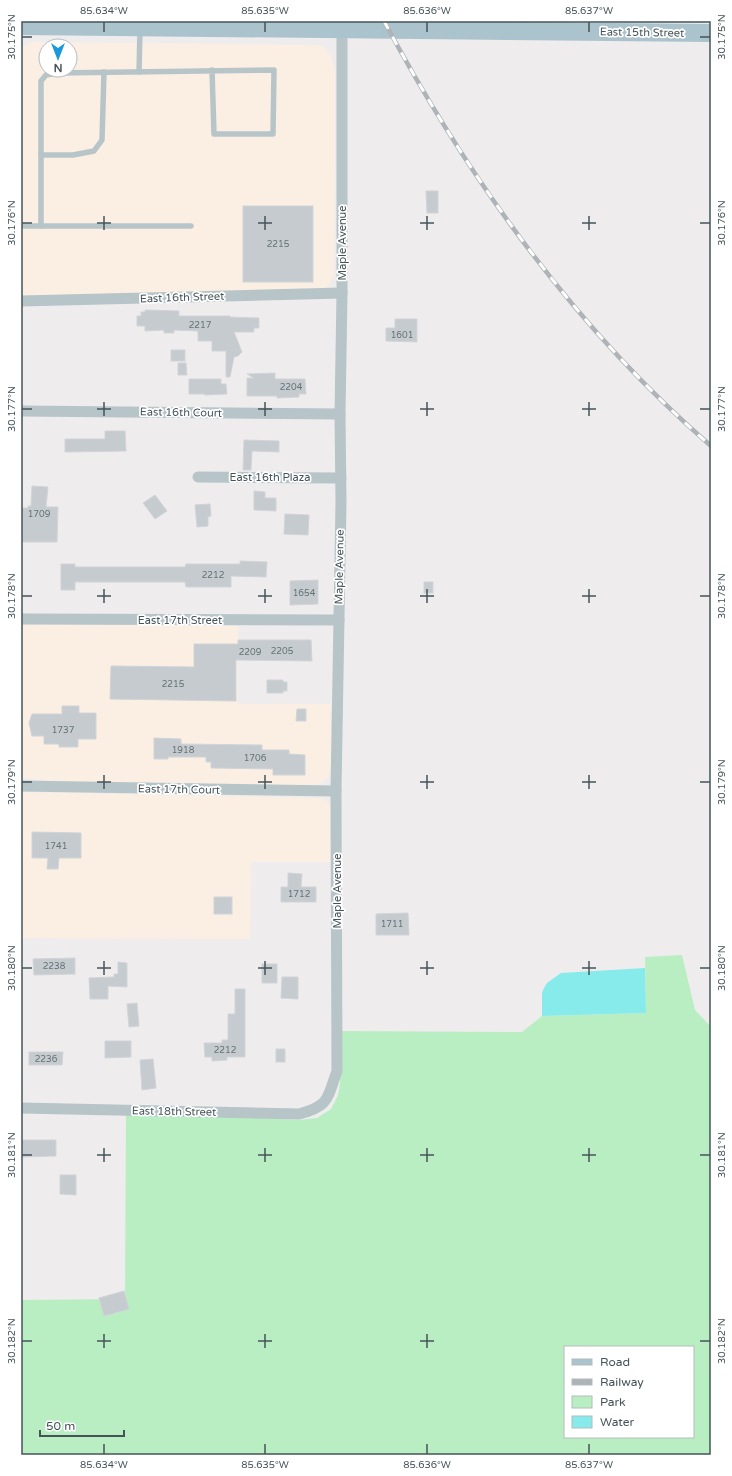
<svg xmlns="http://www.w3.org/2000/svg" width="732" height="1476" font-family="'Varela Round',sans-serif">
	<style>
		.commercial { fill: #fbefe4; fill-rule: evenodd }
		.green { fill: #b9eec2; fill-rule: evenodd }
		.water { fill: #86ebea }
		.building { fill: #c6cbcf; stroke: #d0d4d8 }
		.lines { fill: none; stroke-linecap: round; stroke-linejoin: round }
		.lane { stroke: #b7c5c9; stroke-width: 5.5 }
		.street { stroke: #b7c5c9; stroke-width: 11 }
		.primary { stroke: #abc3cc; stroke-width: 18 }
		.rail-casing { stroke: #aeb3b7; stroke-width: 4.5 }
		.rail { stroke: #fff; stroke-width: 3; stroke-dasharray: 9; stroke-linecap: butt }
		.ticks { fill: none; stroke: #455459; stroke-width: 1.5 }
		.labels { text-anchor: middle; stroke-width: 3.5; stroke-linejoin: round; paint-order: stroke }
		.number-label { font-size: 9px; fill: #657276 }
		.street-label { font-size: 11px; fill: #455459; stroke: #fff }
		.neatline { fill: none; stroke: #455459; stroke-width: 1.5 }
		.ticks-label { font-size: 10px; text-anchor: middle; fill: #455459 }
	</style>
	<rect width="100%" height="100%" fill="#efeced"/>
	<g class="commercial">
		<path d="M32,42L319,45L325,48L331,57L335,72V150L334,274L329,285L323,290L21,296V46ZM46,46H70V70H46Z"/>
		<polygon points="21,624 238,626 238,704 331,704 331,768 328,777 322,783 311,786 53,781 21,778"/>
		<polygon points="21,792 320,798 328,802 330,807 330,862 251,862 250,939 21,938"/>
	</g>
	<path class="green" d="M682,955L695,1010L711,1027V1455H21V1300L125,1299L126,1114L223,1116L299,1120L317,1118L331,1109L338,1095L340,1083V1031L522,1032L542,1016L646,1013L645,957ZM565,1347H693V1437H565Z"/>
	<polygon class="water" points="645,968 646,1013 542,1016 542,993 544,988 547,983 561,973"/>
	<g class="building">
		<polygon points="426,191 438,191 438,213 427,213"/>
		<rect x="243" y="206" width="70" height="76"/>
		<polygon points="145,310 179,311 179,316 230,316 230,317 259,318 259,328 254,328 254,332 234,332 242,352 238,356 234,357 230,377 226,377 226,351 212,351 212,341 198,341 198,331 174,330 174,333 164,333 164,330 145,331 145,326 137,326 137,316 141,316 141,312 145,312"/>
		<polygon points="395,319 417,319 417,342 386,341 386,328 395,328"/>
		<rect x="171" y="350" width="14" height="11"/>
		<polygon points="178,363 186,363 187,375 178,375"/>
		<polygon points="275,373 275,379 305,379 306,394 299,394 299,397 277,398 277,396 247,396 247,378 254,378 247,374"/>
		<polygon points="189,379 221,379 221,384 226,384 227,394 205,395 205,394 189,394"/>
		<polygon points="105,431 125,431 126,451 65,452 65,439 105,439"/>
		<polygon points="244,440 279,441 279,452 252,451 251,470 243,470"/>
		<polygon points="32,486 48,487 46,507 58,507 57,542 21,542 21,508 28,508 28,506 31,506"/>
		<polygon points="254,491 265,492 265,498 276,498 276,511 254,510"/>
		<polygon points="155,495 167,511 155,519 143,503"/>
		<polygon points="210,504 211,516 208,517 208,526 197,527 195,505"/>
		<polygon points="285,514 309,515 308,535 284,534"/>
		<polygon points="240,561 267,562 266,577 231,576 231,587 186,587 185,582 75,582 75,590 61,590 61,564 75,564 75,567 185,567 186,564 240,564"/>
		<polygon points="318,580 318,604 290,605 290,581"/>
		<rect x="424" y="582" width="9" height="11"/>
		<polygon points="238,640 311,640 312,661 236,660 236,701 110,699 111,666 194,667 194,644 238,644"/>
		<polygon points="267,680 283,680 283,682 287,682 287,691 283,691 283,693 267,693"/>
		<polygon points="62,706 79,706 79,713 96,713 96,739 78,739 78,747 59,747 59,744 44,744 44,736 32,736 29,723 32,714 62,714"/>
		<polygon points="297,709 306,709 306,721 296,721"/>
		<polygon points="154,738 181,739 181,744 262,745 262,750 289,750 289,754 305,755 305,775 273,775 273,769 211,768 211,762 206,762 206,757 168,757 168,759 154,759"/>
		<polygon points="32,832 81,833 81,858 59,858 58,869 47,869 48,858 32,858"/>
		<polygon points="288,873 302,874 301,887 316,887 316,902 281,902 281,887 288,887"/>
		<rect x="214" y="897" width="18" height="17"/>
		<polygon points="408,913 409,935 376,935 376,914"/>
		<polygon points="75,958 75,974 34,975 33,959"/>
		<polygon points="118,962 127,963 127,987 108,986 108,999 90,999 89,978 114,977 114,974 118,974"/>
		<rect x="262" y="964" width="15" height="19"/>
		<polygon points="282,977 298,977 298,999 281,998"/>
		<polygon points="235,989 245,989 245,1057 227,1057 227,1060 212,1061 212,1057 205,1057 204,1043 222,1043 222,1040 228,1040 228,1014 235,1014"/>
		<polygon points="137,1003 139,1026 129,1027 127,1004"/>
		<polygon points="105,1041 131,1041 131,1057 105,1058"/>
		<rect x="276" y="1049" width="9" height="13"/>
		<polygon points="29,1052 63,1052 62,1065 29,1065"/>
		<polygon points="153,1059 156,1088 142,1090 140,1060"/>
		<polygon points="21,1140 56,1140 56,1156 21,1157"/>
		<polygon points="60,1175 76,1175 76,1195 60,1194"/>
		<polygon points="124,1291 129,1309 104,1316 99,1298"/>
	</g>
	<g class="lines">
		<g class="lane">
			<polyline points="139,72 140,30"/>
			<polyline points="41,155 73,155 94,151 102,140 104,72"/>
			<polyline points="21,226 191,226"/>
			<polyline points="41,226 41,81 46,75 57,73 274,70 273,134 214,134 212,70"/>
		</g>
		<g class="street">
			<polyline points="21,301 342,293"/>
			<polyline points="21,411 340,414"/>
			<polyline points="198,477 341,478"/>
			<polyline points="21,619 339,620"/>
			<polyline points="21,786 336,791"/>
			<path d="M21,1108L299,1114C330,1106 327,1098 337,1071L336,791L341,502L340,414L342,293V29"/>
		</g>
		<polyline class="primary" points="21,26 711,33"/>
		<defs>
			<path id="rail" d="M384,21C468,178 576,329 711,446"/>
		</defs>
		<use href="#rail" class="rail-casing"/>
		<use href="#rail" class="rail"/>
	</g>
	<path class="ticks" d="M104,22V32M265,22V32M427,22V32M589,22V32M22,37H32M700,37H710M104,216V230M265,216V230M427,216V230M589,216V230M22,223H32M97,223H111M258,223H272M420,223H434M582,223H596M700,223H710M104,402V416M265,402V416M427,402V416M589,402V416M22,409H32M97,409H111M258,409H272M420,409H434M582,409H596M700,409H710M104,589V603M265,589V603M427,589V603M589,589V603M22,596H32M97,596H111M258,596H272M420,596H434M582,596H596M700,596H710M104,775V789M265,775V789M427,775V789M589,775V789M22,782H32M97,782H111M258,782H272M420,782H434M582,782H596M700,782H710M104,961V975M265,961V975M427,961V975M589,961V975M22,968H32M97,968H111M258,968H272M420,968H434M582,968H596M700,968H710M104,1148V1162M265,1148V1162M427,1148V1162M589,1148V1162M22,1155H32M97,1155H111M258,1155H272M420,1155H434M582,1155H596M700,1155H710M104,1334V1348M265,1334V1348M427,1334V1348M22,1341H32M97,1341H111M258,1341H272M420,1341H434M700,1341H710M104,1444V1454M265,1444V1454M427,1444V1454M589,1444V1454"/>
	<g class="labels">
		<g class="number-label">
			<text x="278" y="247">2215</text>
			<text x="200" y="328">2217</text>
			<text x="402" y="338">1601</text>
			<text x="291" y="390">2204</text>
			<text x="39" y="517">1709</text>
			<text x="213" y="578">2212</text>
			<text x="304" y="596">1654</text>
			<text x="282" y="654">2205</text>
			<text x="250" y="655">2209</text>
			<text x="173" y="687">2215</text>
			<text x="63" y="733">1737</text>
			<text x="183" y="753">1918</text>
			<text x="255" y="761">1706</text>
			<text x="56" y="849">1741</text>
			<text x="299" y="897">1712</text>
			<text x="392" y="927">1711</text>
			<text x="54" y="969">2238</text>
			<text x="225" y="1053">2212</text>
			<text x="46" y="1062">2236</text>
		</g>
		<g class="street-label">
			<text transform="translate(642 32) rotate(1)" y="4">East 15th Street</text>
			<text transform="translate(342 243) rotate(-90)" y="4">Maple Avenue</text>
			<text transform="translate(182 297) rotate(-2)" y="4">East 16th Street</text>
			<text transform="translate(181 412) rotate(1)" y="4">East 16th Court</text>
			<text x="270" y="481">East 16th Plaza</text>
			<text transform="translate(339 567) rotate(-89)" y="4">Maple Avenue</text>
			<text x="180" y="624">East 17th Street</text>
			<text transform="translate(179 789) rotate(1)" y="4">East 17th Court</text>
			<text transform="translate(337 891) rotate(-90)" y="4">Maple Avenue</text>
			<text transform="translate(174 1111) rotate(1)" y="4">East 18th Street</text>
		</g>
	</g>
	<rect width="732" height="1476" fill="none" stroke="#ffffff" stroke-width="44"/>
	<rect x="564" y="1346" width="130" height="92" fill="#ffffff" stroke="#b5bbbd"/>
	<rect x="572" y="1359" width="20" height="6" fill="#abc3cc" stroke="#b5bbbd"/>
	<text x="600" y="1366" font-size="12" fill="#455459">Road</text>
	<rect x="572" y="1379" width="20" height="6" fill="#aeb3b7" stroke="#b5bbbd"/>
	<text x="600" y="1386" font-size="12" fill="#455459">Railway</text>
	<rect x="572" y="1396" width="20" height="12" fill="#b9eec2" stroke="#b5bbbd"/>
	<text x="600" y="1406" font-size="12" fill="#455459">Park</text>
	<rect x="572" y="1416" width="20" height="12" fill="#86ebea" stroke="#b5bbbd"/>
	<text x="600" y="1426" font-size="12" fill="#455459">Water</text>
	<g transform="translate(58 58) rotate(180)"><circle r="19" fill="#ffffff" stroke="#b5bbbd"/>
	<path d="M0-3L7 15L0 10L-7 15Z" fill="#1999dc"/>
	<text y="-6" font-size="11" font-weight="bold" text-anchor="middle" fill="#455459">N</text>
	</g>
	<path d="M40 1430v6h84v-6" fill="none" stroke="#455459" stroke-width="2"/>
	<text x="46" y="1430" font-size="12" fill="#455459" stroke="#ffffff" stroke-width="3" paint-order="stroke">50 m</text>
	<rect x="22" y="22" width="688" height="1432" class="neatline"/>
	<g class="ticks-label">
		<text x="104" y="14">85.634°W</text>
		<text x="265" y="14">85.635°W</text>
		<text x="427" y="14">85.636°W</text>
		<text x="589" y="14">85.637°W</text>
		<text transform="translate(721 37) rotate(-90)" y="4">30.175°N</text>
		<text transform="translate(11 37) rotate(-90)" y="4">30.175°N</text>
		<text transform="translate(721 223) rotate(-90)" y="4">30.176°N</text>
		<text transform="translate(11 223) rotate(-90)" y="4">30.176°N</text>
		<text transform="translate(721 409) rotate(-90)" y="4">30.177°N</text>
		<text transform="translate(11 409) rotate(-90)" y="4">30.177°N</text>
		<text transform="translate(11 596) rotate(-90)" y="4">30.178°N</text>
		<text transform="translate(721 596) rotate(-90)" y="4">30.178°N</text>
		<text transform="translate(11 782) rotate(-90)" y="4">30.179°N</text>
		<text transform="translate(721 782) rotate(-90)" y="4">30.179°N</text>
		<text transform="translate(11 968) rotate(-90)" y="4">30.180°N</text>
		<text transform="translate(721 968) rotate(-90)" y="4">30.180°N</text>
		<text transform="translate(721 1155) rotate(-90)" y="4">30.181°N</text>
		<text transform="translate(11 1155) rotate(-90)" y="4">30.181°N</text>
		<text transform="translate(721 1341) rotate(-90)" y="4">30.182°N</text>
		<text transform="translate(11 1341) rotate(-90)" y="4">30.182°N</text>
		<text x="104" y="1468">85.634°W</text>
		<text x="265" y="1468">85.635°W</text>
		<text x="427" y="1468">85.636°W</text>
		<text x="589" y="1468">85.637°W</text>
	</g>
</svg>
